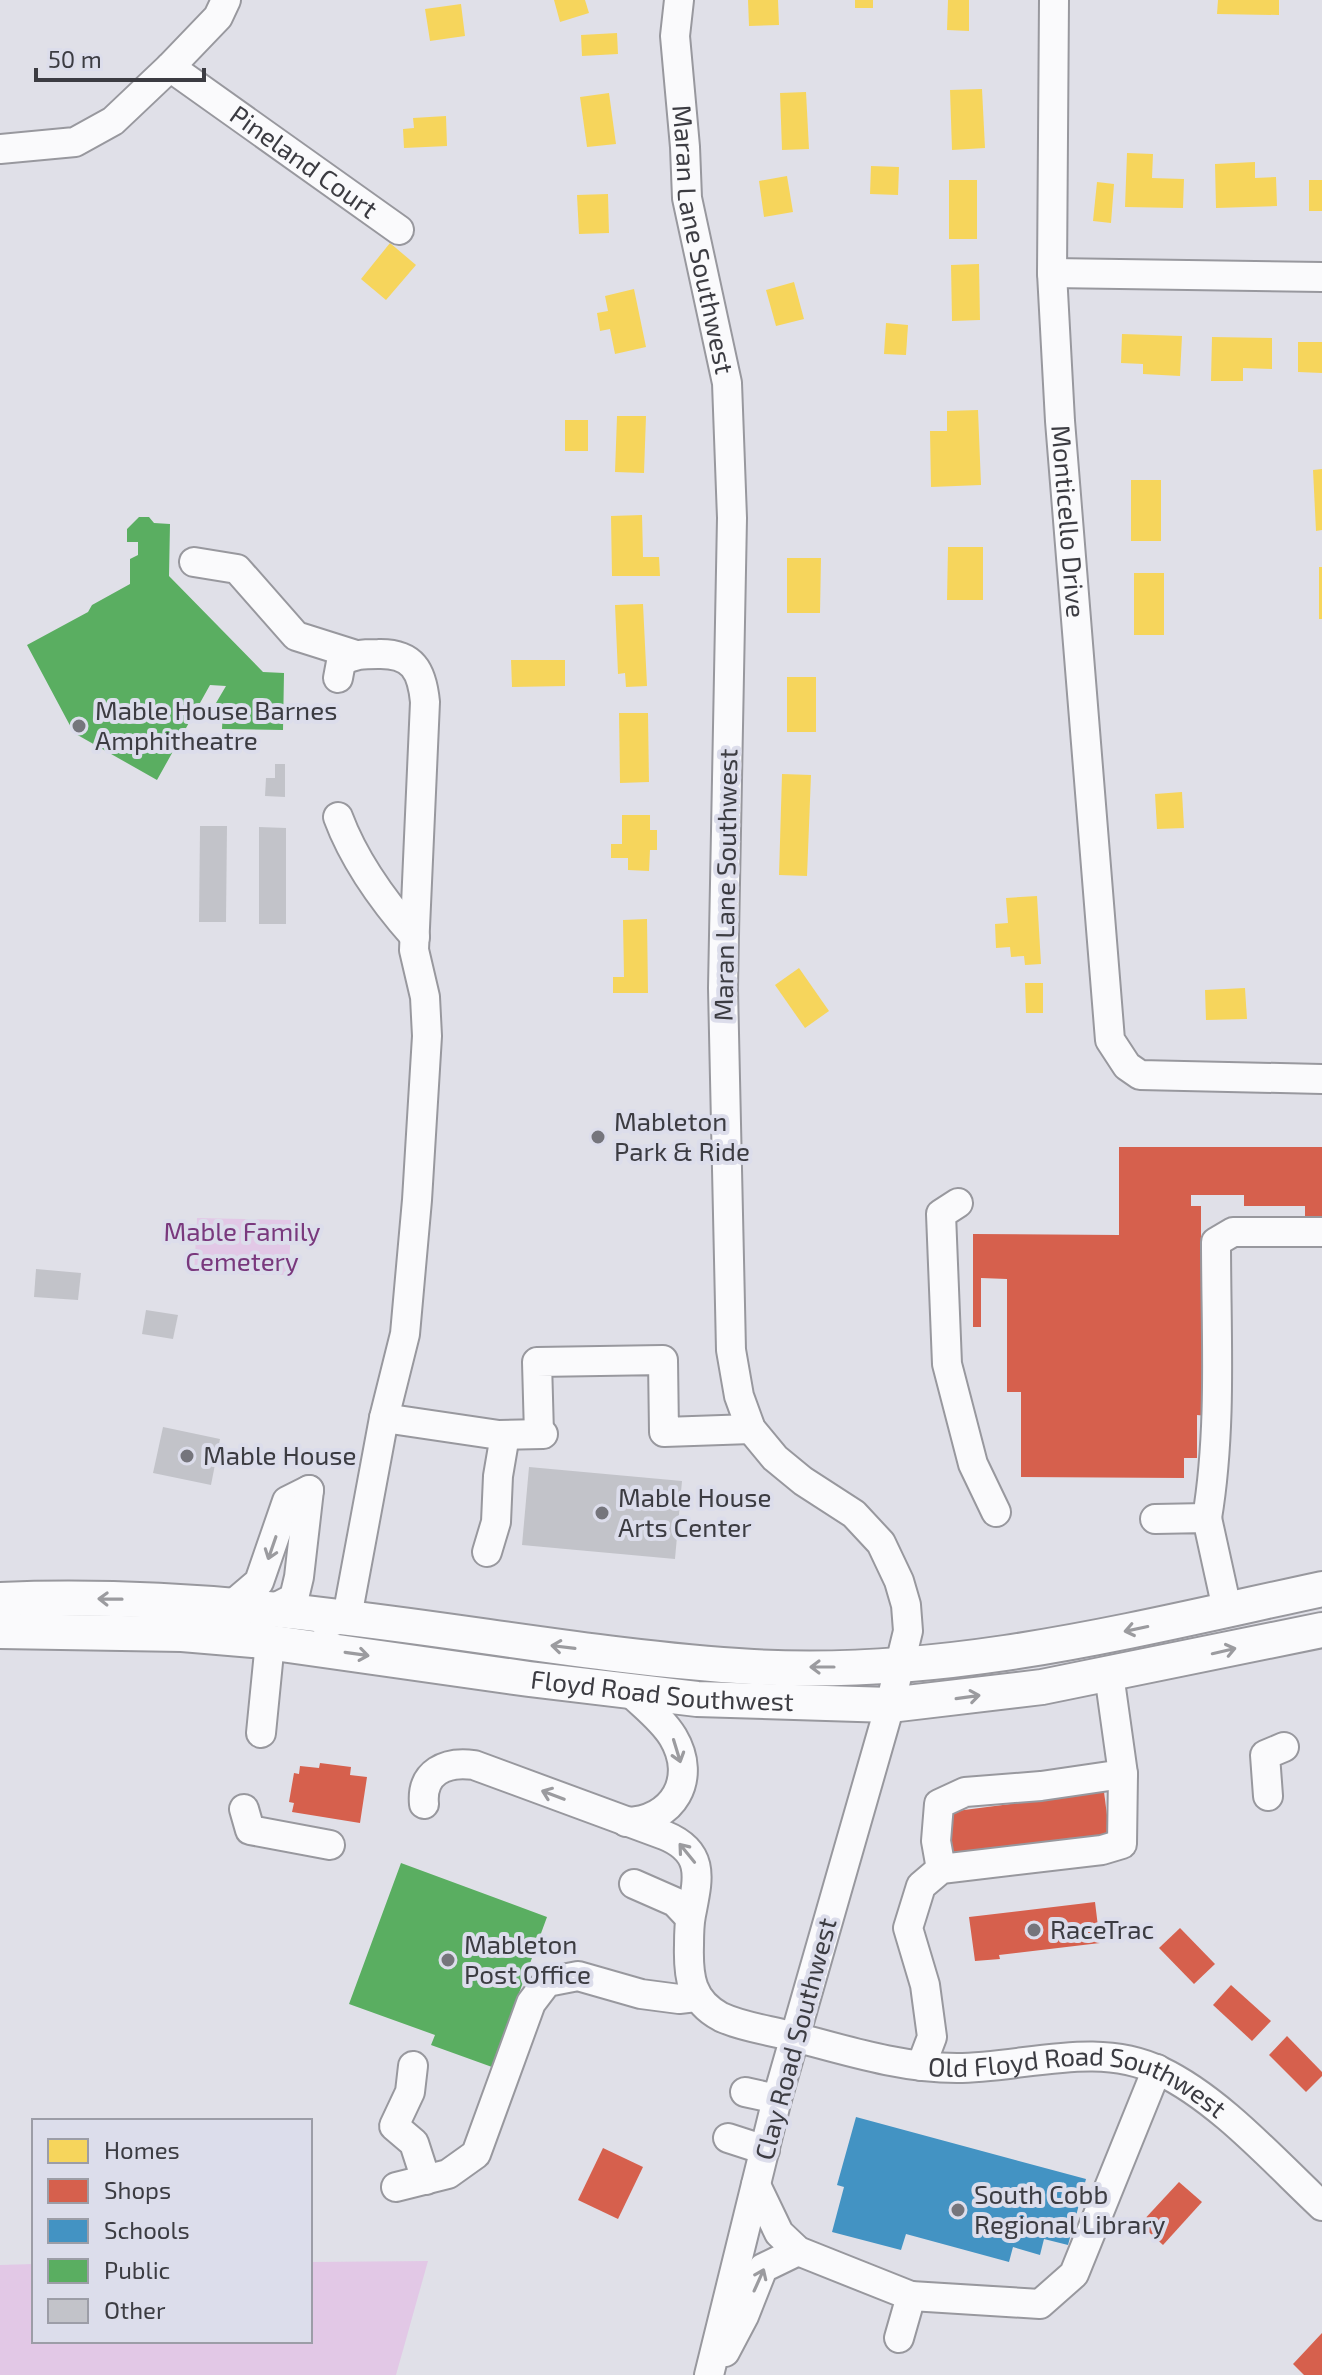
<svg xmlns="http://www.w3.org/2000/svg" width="1322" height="2375" font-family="'Exo 2',sans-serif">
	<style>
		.green { fill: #e2c8e6 }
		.homes { fill: #f6d55c }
		.shops { fill: #d6604d }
		.schools { fill: #4393c3 }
		.public { fill: #5aae61 }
		.building { fill: #c2c3c9 }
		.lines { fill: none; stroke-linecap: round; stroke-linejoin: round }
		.minor-casing { stroke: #98989e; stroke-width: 32 }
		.major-casing { stroke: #98989e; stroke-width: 38 }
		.minor { stroke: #fafafc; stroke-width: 28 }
		.major { stroke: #fafafc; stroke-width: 34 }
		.oneway { stroke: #9b9b9f }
		.poi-dot { fill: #75757c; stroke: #dcddeb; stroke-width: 3 }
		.labels { text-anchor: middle; stroke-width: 8; stroke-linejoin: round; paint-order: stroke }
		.street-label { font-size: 26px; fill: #3c3c42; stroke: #dcddeb }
		.poi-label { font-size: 26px; fill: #3c3c42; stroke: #dcddeb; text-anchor: start }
		.park-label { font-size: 26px; fill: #79387d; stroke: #dcddeb }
	</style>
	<rect width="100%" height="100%" fill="#e0e0e8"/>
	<g class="green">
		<polygon points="197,1218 291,1220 289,1275 194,1273"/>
		<polygon points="428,2261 396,2375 0,2375 0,2265 34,2264 34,2341 310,2341 310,2262"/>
	</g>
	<g class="homes">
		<polygon points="554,0 585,0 589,13 560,22"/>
		<polygon points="748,0 778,0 779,25 749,26"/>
		<rect x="855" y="0" width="18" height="8"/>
		<polygon points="948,0 969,0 969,31 947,30"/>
		<polygon points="1218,0 1279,0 1279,15 1217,14"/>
		<polygon points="461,4 465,36 430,41 425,9"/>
		<polygon points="617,33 618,54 582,56 581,35"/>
		<polygon points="982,89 985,148 952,150 950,90"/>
		<polygon points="806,92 809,149 782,150 780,93"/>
		<polygon points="609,93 616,144 587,147 580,97"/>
		<polygon points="446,116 447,146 404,148 403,129 414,128 413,118"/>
		<polygon points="1127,153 1153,154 1152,178 1184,179 1183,208 1125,207"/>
		<polygon points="1255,162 1255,178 1276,177 1277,206 1216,208 1215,164"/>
		<polygon points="871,166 899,167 898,195 870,194"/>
		<polygon points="787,176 793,212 764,217 759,181"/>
		<rect x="949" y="180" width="28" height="59"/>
		<rect x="1309" y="180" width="13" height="31"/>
		<polygon points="1097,182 1114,184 1111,223 1093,221"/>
		<polygon points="608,194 609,233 579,234 577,195"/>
		<polygon points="390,243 416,265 386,300 361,279"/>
		<polygon points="979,264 980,320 952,321 951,265"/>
		<polygon points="794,282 804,319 776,326 766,290"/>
		<polygon points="634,289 646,347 615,354 610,329 600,331 597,313 608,311 605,296"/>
		<polygon points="886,323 908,325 906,355 884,354"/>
		<polygon points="1122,334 1182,336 1180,376 1143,374 1143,364 1121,363"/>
		<polygon points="1212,337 1272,338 1272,369 1243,368 1243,381 1211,381"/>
		<polygon points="1298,342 1322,342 1322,373 1298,372"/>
		<polygon points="978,410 981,485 931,487 930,431 947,431 947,411"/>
		<polygon points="617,416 646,416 644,473 615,472"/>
		<rect x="565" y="420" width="23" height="31"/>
		<polygon points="1322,469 1322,530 1316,531 1313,470"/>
		<rect x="1131" y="480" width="30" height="61"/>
		<polygon points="642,515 643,557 659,557 660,576 612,576 611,516"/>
		<polygon points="948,547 983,547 983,600 947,600"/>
		<polygon points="787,558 821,558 820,613 787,613"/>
		<rect x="1319" y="567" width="3" height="52"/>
		<rect x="1134" y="573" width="30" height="62"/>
		<polygon points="643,604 647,686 626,687 625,673 618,674 615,605"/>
		<polygon points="511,660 565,660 565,686 512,687"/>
		<rect x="787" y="677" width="29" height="55"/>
		<polygon points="619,713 648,713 649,782 620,783"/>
		<polygon points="782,774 811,775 807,876 779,875"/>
		<polygon points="1182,792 1184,828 1157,829 1155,794"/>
		<polygon points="622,815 650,815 650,830 657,830 657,850 650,850 649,871 628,870 628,858 611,858 611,844 622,844"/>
		<polygon points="1037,896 1041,964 1025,965 1024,956 1011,957 1010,947 996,948 995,924 1008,923 1006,898"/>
		<polygon points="647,919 648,993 613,993 613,977 624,977 623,920"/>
		<polygon points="799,968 829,1011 805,1028 775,985"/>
		<polygon points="1025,983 1043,983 1043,1013 1026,1013"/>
		<polygon points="1245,988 1247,1019 1206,1020 1205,990"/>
	</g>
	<g class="shops">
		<polygon points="1119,1147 1322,1147 1322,1219 1305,1219 1305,1206 1244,1206 1244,1195 1191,1195 1191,1206 1201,1206 1201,1333 1207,1333 1207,1416 1197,1415 1197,1458 1184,1458 1184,1478 1021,1477 1021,1392 1007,1392 1007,1279 981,1278 981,1327 973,1327 973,1234 1119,1235"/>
		<polygon points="320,1763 351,1767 350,1775 367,1777 360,1823 292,1812 294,1803 289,1802 294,1773 299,1774 300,1766 319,1768"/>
		<polygon points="1104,1792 1110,1838 947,1859 941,1813"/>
		<polygon points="1095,1902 1100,1943 999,1955 1000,1959 975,1961 969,1917"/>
		<polygon points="1180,1928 1215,1964 1194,1984 1159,1948"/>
		<polygon points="1231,1985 1271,2021 1252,2041 1213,2005"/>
		<polygon points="1287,2036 1322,2072 1322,2076 1306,2092 1269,2055"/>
		<polygon points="603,2148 643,2167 618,2219 578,2200"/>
		<polygon points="1179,2182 1202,2202 1163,2245 1140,2224"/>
		<polygon points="1322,2333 1322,2375 1304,2375 1293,2364"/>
	</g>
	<polygon class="schools" points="856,2117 1086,2179 1068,2245 1044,2239 1040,2255 1013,2247 1009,2262 906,2234 901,2250 832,2232 844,2187 837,2185"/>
	<g class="public">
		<polygon points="139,517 149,517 154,523 170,524 169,576 263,672 284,673 283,730 222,729 223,709 216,703 226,686 210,685 157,780 74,733 27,645 88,612 92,605 130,584 130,559 138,555 138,542 127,542 127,529"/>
		<polygon points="401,1863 547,1917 492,2067 431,2045 435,2035 349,2004"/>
	</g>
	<g class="building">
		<polygon points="275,764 285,764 285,797 265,796 266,778 275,778"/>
		<polygon points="200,826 227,826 226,922 199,922"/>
		<polygon points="259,827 286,828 286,924 259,924"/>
		<polygon points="36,1269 81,1273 78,1300 34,1297"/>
		<polygon points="146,1310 178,1315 173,1339 142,1334"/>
		<polygon points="163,1427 220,1439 211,1485 153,1473"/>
		<polygon points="529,1467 682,1481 675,1559 522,1545"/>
	</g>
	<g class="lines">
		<defs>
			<g id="minor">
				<path id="s1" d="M679,0L675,36L685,147L687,198L727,383L732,518L723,988L731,1350L739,1396L751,1429L775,1458L803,1481L854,1514L881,1543L899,1581L906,1605L908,1631L890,1705L777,2099L709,2375"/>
				<path id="s2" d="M1054,0L1052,273L1060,421L1110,1040L1127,1066L1140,1075L1322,1079"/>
				<path id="s3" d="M170,67L399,230"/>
				<polyline points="0,149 75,142 113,121 170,67 218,17 226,0"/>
				<polyline points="1052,273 1322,277"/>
				<polyline points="194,562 237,569 296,636 353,654"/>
				<path d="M338,817C354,860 384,902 415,937"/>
				<polyline points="958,1203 941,1214 947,1364 973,1464 996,1512"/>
				<polyline points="384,1418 499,1435 543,1434"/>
				<polyline points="539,1434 537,1362 663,1360 664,1432 751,1429"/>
				<path d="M1207,1518C1222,1428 1216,1333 1216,1242L1233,1232H1322"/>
				<polyline points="1155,1519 1207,1518 1227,1609"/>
				<polyline points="487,1552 496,1522 498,1476 505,1435"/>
				<polyline points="232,1605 259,1582 287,1501 309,1490"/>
				<polyline points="271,1610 294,1598 299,1577 309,1490"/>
				<path d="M326,1624L347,1617L384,1418L405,1334L417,1200L427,1036L425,997L414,950L425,702C422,671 413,653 378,654C363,654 354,654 341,662L338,678"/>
				<polyline points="261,1733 270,1642"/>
				<polyline points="1268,1796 1265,1755 1284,1747"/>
				<path id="s4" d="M424,1804C421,1772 446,1761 474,1765L664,1835C706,1852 698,1879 691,1915C689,1925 689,1936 689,1945C688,1977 691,2001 721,2017C742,2027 768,2030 791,2036C845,2050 900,2068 957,2068C1024,2068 1096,2040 1160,2071C1219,2099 1274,2161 1322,2206"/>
				<polyline points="244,1809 250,1830 330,1845"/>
				<path d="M626,1822C673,1821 698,1779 673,1737C662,1719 644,1706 629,1691"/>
				<polyline points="941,1869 936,1841 939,1804 965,1792 1041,1786 1123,1774"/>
				<polyline points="634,1884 675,1902 690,1918"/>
				<polyline points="413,2066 410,2092 394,2126 414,2143 426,2180"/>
				<polyline points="921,2066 932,2037 925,1985 908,1928 921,1886 941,1869 1102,1850 1122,1844 1123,1774 1109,1674"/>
				<polyline points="745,2092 777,2099"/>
				<polyline points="728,2138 765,2150"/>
				<polyline points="756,2185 779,2233 798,2251 911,2296 899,2338"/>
				<polyline points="396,2187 448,2174 476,2154 531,2003 547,1982 578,1976 641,1994 679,1999 696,1997"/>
				<polyline points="911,2296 1040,2304 1074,2274 1157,2069"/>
				<polyline points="725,2352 744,2316 763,2268 798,2251"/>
			</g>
			<g id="major">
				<path d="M0,1600C116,1595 232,1603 348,1618C483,1634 617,1659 753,1667C949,1678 1132,1630 1322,1589"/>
				<path id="s5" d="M0,1631L182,1634L253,1640L529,1679L697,1699L890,1705L1042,1687L1322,1630"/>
			</g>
		</defs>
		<use href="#minor" class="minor-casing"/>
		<use href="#major" class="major-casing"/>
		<use href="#minor" class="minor"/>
		<use href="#major" class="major"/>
	</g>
	<defs><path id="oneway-shaft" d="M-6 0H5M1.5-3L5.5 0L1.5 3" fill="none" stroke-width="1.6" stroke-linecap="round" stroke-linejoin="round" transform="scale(2)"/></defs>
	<g class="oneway">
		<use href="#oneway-shaft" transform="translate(272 1548) rotate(109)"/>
		<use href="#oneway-shaft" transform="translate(110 1599) rotate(-179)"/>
		<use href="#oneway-shaft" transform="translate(1136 1629) rotate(168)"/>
		<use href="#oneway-shaft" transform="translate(563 1647) rotate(-173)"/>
		<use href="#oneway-shaft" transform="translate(1224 1651) rotate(-13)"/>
		<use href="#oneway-shaft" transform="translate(357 1654) rotate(8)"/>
		<use href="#oneway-shaft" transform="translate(822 1667) rotate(180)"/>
		<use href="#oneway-shaft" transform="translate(968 1697) rotate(-8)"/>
		<use href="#oneway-shaft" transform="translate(677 1751) rotate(73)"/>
		<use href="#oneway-shaft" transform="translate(553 1795) rotate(-159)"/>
		<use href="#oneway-shaft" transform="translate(687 1853) rotate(-129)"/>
		<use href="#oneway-shaft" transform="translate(759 2280) rotate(-66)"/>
	</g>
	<g class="poi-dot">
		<circle cx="79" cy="726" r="8"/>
		<circle cx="598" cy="1137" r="8"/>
		<circle cx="187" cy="1456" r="8"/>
		<circle cx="602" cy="1513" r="8"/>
		<circle cx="1034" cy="1930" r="8"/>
		<circle cx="448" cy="1960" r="8"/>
		<circle cx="958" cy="2210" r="8"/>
	</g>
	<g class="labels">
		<g class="street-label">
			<text dy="9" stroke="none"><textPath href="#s3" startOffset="164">Pineland Court</textPath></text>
			<text dy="9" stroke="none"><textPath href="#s1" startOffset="242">Maran Lane Southwest</textPath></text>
			<text dy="9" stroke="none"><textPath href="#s2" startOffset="522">Monticello Drive</textPath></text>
			<text transform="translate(726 885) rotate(-89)" y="9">Maran Lane Southwest</text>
			<text dy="9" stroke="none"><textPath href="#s5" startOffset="666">Floyd Road Southwest</textPath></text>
			<text transform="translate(796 2039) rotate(-75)" y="9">Clay Road Southwest</text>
			<text dy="9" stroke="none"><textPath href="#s4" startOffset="856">Old Floyd Road Southwest</textPath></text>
		</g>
		<g class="poi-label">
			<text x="95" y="720">Mable House Barnes<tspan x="95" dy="30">Amphitheatre</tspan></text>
			<text x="614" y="1131">Mableton<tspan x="614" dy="30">Park &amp; Ride</tspan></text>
			<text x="203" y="1465">Mable House</text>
			<text x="618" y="1507">Mable House<tspan x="618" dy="30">Arts Center</tspan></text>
			<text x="1050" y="1939">RaceTrac</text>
			<text x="464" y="1954">Mableton<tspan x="464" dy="30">Post Office</tspan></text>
			<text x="974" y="2204">South Cobb<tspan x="974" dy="30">Regional Library</tspan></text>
		</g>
		<g class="park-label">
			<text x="242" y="1241">Mable Family<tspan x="242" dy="30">Cemetery</tspan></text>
		</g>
	</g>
	<rect x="32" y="2119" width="280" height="224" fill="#dcddeb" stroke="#9c9da7" stroke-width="2"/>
	<rect x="48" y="2139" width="40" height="24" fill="#f6d55c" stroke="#9c9da7" stroke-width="2"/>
	<text x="104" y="2159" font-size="24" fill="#3c3c42">Homes</text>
	<rect x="48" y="2179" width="40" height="24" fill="#d6604d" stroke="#9c9da7" stroke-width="2"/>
	<text x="104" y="2199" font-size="24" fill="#3c3c42">Shops</text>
	<rect x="48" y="2219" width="40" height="24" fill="#4393c3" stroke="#9c9da7" stroke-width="2"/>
	<text x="104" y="2239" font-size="24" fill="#3c3c42">Schools</text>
	<rect x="48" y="2259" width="40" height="24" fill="#5aae61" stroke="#9c9da7" stroke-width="2"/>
	<text x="104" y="2279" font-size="24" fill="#3c3c42">Public</text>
	<rect x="48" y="2299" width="40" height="24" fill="#c2c3c9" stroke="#9c9da7" stroke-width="2"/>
	<text x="104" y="2319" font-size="24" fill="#3c3c42">Other</text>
	<path d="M36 68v12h168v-12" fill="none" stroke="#3c3c42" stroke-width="4"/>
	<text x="48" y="68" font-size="24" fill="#3c3c42" stroke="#dcddeb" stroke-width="6" paint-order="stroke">50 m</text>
</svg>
